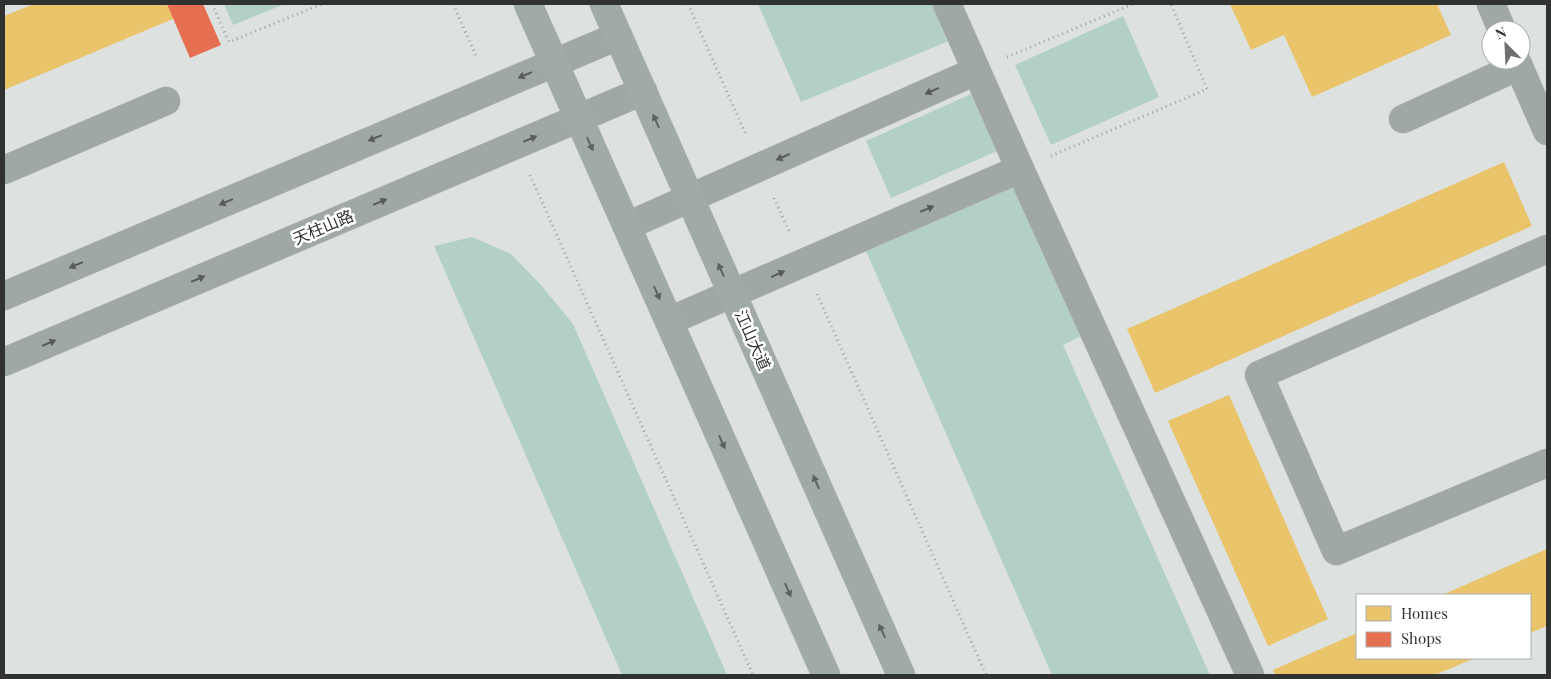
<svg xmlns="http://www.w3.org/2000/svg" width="1551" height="679" font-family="'Playfair Display','Noto Sans SC',serif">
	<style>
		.green { fill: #b2d0c6 }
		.homes { fill: #e9c46a }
		.shops { fill: #e76f51 }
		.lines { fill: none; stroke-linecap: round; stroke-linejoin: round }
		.minor-casing { stroke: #bbbebd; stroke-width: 29 }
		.major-casing { stroke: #bbbebd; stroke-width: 29 }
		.path { stroke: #9ca4a1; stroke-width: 3; stroke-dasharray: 1 4; stroke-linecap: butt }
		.minor { stroke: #a0a8a4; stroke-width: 28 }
		.major { stroke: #a0aaa6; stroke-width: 28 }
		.oneway { fill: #575b59 }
		.oneway2 { fill: #5d6260 }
		.labels { text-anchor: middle; stroke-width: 5; stroke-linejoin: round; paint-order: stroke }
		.street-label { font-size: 16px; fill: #303231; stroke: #fff }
	</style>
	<rect width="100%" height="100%" fill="#dde2e0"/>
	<g class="green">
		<polygon points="224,4 285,4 233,25"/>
		<polygon points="758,4 941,4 956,38 801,102"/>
		<polygon points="1123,16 1159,97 1051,145 1015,65"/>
		<polygon points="971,94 997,151 891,198 866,141"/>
		<polygon points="1017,185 1085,334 1063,345 1210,675 1052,675 866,251"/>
		<polygon points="472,237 511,254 541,285 573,324 727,675 622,675 434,246"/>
	</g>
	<g class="homes">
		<polygon points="34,4 175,4 180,16 4,90 4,16"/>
		<polygon points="1230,4 1437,4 1451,35 1312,97 1284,35 1251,50"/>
		<polygon points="1504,162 1532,226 1155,393 1127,329"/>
		<polygon points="1229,395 1328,619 1268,646 1168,421"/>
		<polygon points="1547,549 1547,626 1530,633 1530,595 1442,595"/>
		<polygon points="1357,633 1357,658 1475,658 1435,675 1275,675 1273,670"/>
	</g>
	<polygon class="shops" points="167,4 203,4 221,45 190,58"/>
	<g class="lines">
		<defs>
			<g id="minor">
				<polyline points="947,4 1020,169 1250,675"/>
				<polyline points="1491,4 1502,30"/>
				<polyline points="1516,60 1547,131"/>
				<polyline points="1403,119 1519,66"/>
				<polyline points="4,170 166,101"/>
				<polyline points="627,226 976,71"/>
				<polyline points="1547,249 1259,375 1336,551 1547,463"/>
				<polyline points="4,296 618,36"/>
				<polyline points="669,321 1020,169"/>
				<polyline points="4,362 643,91"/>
			</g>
			<g id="major">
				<polyline points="528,4 826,675"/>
				<polyline points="604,4 901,675"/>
			</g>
		</defs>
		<use href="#minor" class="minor-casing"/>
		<use href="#major" class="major-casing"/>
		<g class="path">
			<polyline points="212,4 229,42 322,4"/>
			<polyline points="453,4 477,58"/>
			<polyline points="688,4 746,135"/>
			<polyline points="1007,57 1133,4"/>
			<polyline points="1051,156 1207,89 1171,4"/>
			<polyline points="530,175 753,675"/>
			<polyline points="774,198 789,231"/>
			<polyline points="817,294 986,675"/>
		</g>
		<use href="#minor" class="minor"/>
		<use href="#major" class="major"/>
	</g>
	<defs><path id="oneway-solid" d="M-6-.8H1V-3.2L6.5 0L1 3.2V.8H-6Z" transform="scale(1.25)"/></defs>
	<g class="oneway">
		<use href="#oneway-solid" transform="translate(525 75) rotate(157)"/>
		<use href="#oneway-solid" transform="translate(932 91) rotate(156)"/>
		<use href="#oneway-solid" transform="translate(375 138) rotate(157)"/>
		<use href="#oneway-solid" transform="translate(530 139) rotate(-23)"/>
		<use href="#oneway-solid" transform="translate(783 157) rotate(156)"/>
		<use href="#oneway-solid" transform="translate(226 202) rotate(157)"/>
		<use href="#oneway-solid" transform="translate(380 202) rotate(-23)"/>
		<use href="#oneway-solid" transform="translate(927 209) rotate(-23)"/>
		<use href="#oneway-solid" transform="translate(76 265) rotate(157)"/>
		<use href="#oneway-solid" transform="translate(778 274) rotate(-24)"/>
		<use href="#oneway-solid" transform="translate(198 279) rotate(-23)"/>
		<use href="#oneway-solid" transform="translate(49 343) rotate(-23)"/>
	</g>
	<g class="oneway2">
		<use href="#oneway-solid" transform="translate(656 121) rotate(-114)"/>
		<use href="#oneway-solid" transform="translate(590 144) rotate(66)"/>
		<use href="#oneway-solid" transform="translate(721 270) rotate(-114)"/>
		<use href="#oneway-solid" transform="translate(657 293) rotate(66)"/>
		<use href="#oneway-solid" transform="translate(722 442) rotate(66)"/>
		<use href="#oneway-solid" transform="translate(816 482) rotate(-114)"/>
		<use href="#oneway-solid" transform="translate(788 590) rotate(66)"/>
		<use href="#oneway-solid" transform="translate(882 631) rotate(-114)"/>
	</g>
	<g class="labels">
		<g class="street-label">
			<text transform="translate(323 227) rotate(-23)" y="6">天柱山路</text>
			<text transform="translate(753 340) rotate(66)" y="6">江山大道</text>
		</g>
	</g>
	<rect width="1551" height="679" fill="none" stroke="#303231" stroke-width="10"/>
	<rect x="1356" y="594" width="175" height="65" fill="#ffffff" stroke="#acadad"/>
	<rect x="1366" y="606" width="25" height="15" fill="#e9c46a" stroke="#acadad"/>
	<text x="1401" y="619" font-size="15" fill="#303231">Homes</text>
	<rect x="1366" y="632" width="25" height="15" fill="#e76f51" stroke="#acadad"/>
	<text x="1401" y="644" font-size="15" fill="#303231">Shops</text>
	<g transform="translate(1506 45) rotate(336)"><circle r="24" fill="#ffffff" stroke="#acadad"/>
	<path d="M0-4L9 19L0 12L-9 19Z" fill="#6d706e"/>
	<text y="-8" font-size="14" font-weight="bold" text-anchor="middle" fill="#303231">N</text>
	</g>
</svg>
